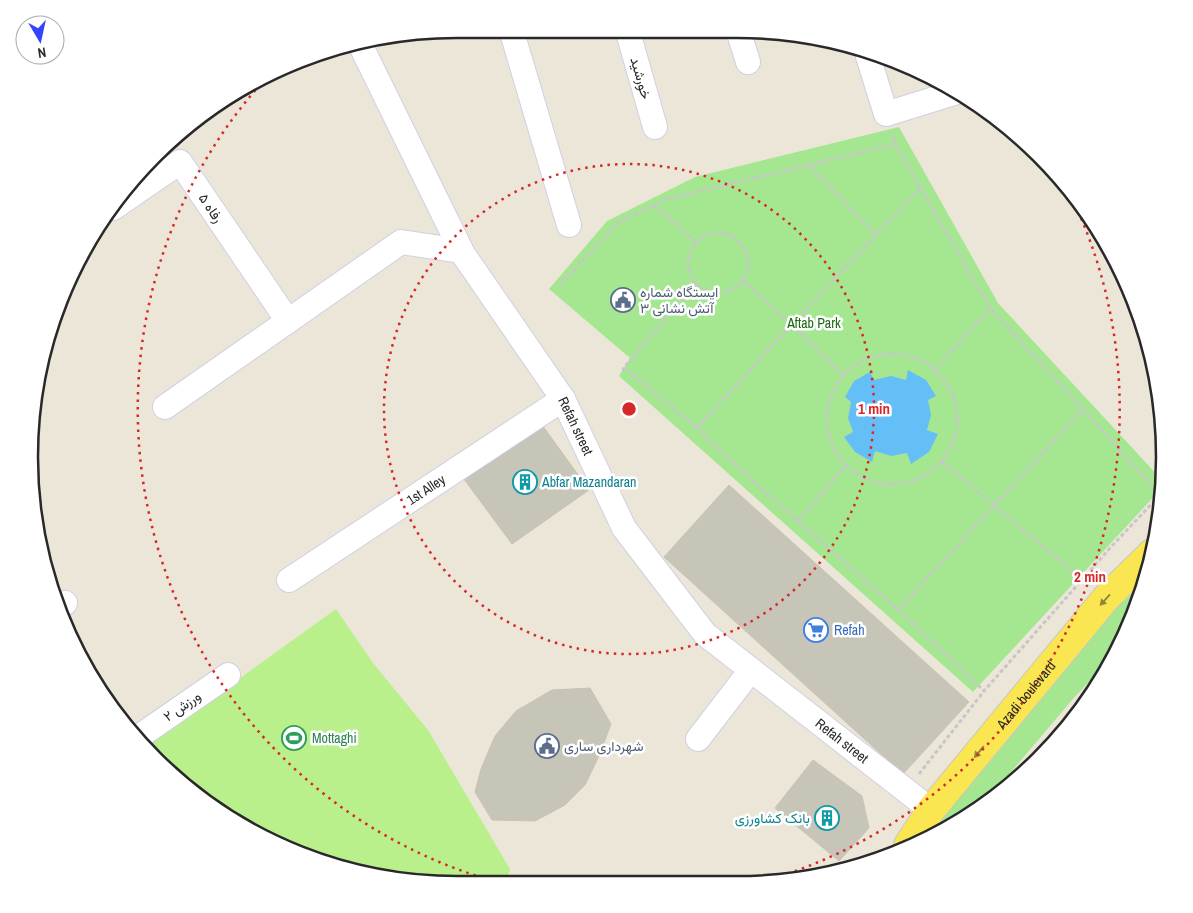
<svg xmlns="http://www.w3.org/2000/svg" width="1193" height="913" font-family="'Archivo Narrow',Vazirmatn,sans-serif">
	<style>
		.green { fill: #a5e791 }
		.pitch { fill: #baf08c }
		.water { fill: #64bff7 }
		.building { fill: #c7c4b8; stroke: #c8c3b3 }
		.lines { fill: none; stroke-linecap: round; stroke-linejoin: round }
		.street-casing { stroke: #cfd0e3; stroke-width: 26 }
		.primary-casing { stroke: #c7c7c7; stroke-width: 30 }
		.path { stroke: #c7c7c7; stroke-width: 3; stroke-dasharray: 4 2.5; stroke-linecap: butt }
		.street { stroke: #fff; stroke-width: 24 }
		.primary { stroke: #fae651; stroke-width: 28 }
		.oneway { fill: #92883d }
		.ring { fill: none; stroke: #d62828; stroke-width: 2.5; stroke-dasharray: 2.5 5 }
		.labels { text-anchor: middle; stroke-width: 5; stroke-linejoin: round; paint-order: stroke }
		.street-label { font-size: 14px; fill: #292929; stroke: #fff }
		.service-label { font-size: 14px; fill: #4e5e75; stroke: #fff; text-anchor: start }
		.park-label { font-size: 14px; fill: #1d6a15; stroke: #fff }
		.culture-label { font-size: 14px; fill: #0d838f; stroke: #fff; text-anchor: start }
		.shop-label { font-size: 14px; fill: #366cbe; stroke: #fff; text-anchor: start }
		.leisure-label { font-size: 14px; fill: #27864d; stroke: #fff; text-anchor: start }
		.rim { fill: none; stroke: #292929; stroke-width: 2.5 }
		.centre { fill: #d62828; stroke: #fff; stroke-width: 2.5 }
		.ring-label { font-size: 15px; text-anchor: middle; font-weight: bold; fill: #d62828; stroke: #fff; stroke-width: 5; stroke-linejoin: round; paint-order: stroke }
	</style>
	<rect width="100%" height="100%" fill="#ece6d9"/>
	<g class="green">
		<polygon points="899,127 998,303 1162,480 1161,489 973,692 619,376 630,358 549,289 607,221 695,177"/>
		<polygon points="1146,571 1132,620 1113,656 1072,700 984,804 974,812 917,840"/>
	</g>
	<polygon class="pitch" points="336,609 373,663 428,730 510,869 506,881 400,881 293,852 219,812 154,759 144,747"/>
	<polygon class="water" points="908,370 926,380 936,396 928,400 931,415 927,430 938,434 929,452 911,464 907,453 891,456 875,451 872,462 855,452 844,437 853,432 848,418 851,402 845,397 854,381 870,372 874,380 891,376 906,380"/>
	<g class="building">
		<polygon points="540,422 589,490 512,544 461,475"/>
		<polygon points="729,485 969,702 903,774 664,557"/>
		<polygon points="590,688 611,724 599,756 585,785 565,805 535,821 492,820 475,792 481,769 495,736 516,711 552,690"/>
		<polygon points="813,760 862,796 869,828 839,861 775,808"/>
	</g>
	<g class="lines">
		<defs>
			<g id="street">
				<polyline points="511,29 569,225"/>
				<polyline points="627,29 655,127"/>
				<polyline points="738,30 748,62"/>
				<path id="s1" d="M359,42L463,254L563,399L624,528L705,634L931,810"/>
				<polyline points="866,50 886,114 957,92"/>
				<polyline points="113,208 180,162 288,321"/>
				<polyline points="165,407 401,242 461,251"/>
				<path id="s2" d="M289,580L563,399"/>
				<polyline points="61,606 65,603"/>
				<polyline points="137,738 228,675"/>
				<polyline points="698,739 751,670"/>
			</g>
			<g id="primary">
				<path id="s3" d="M908,845L931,810L1106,598L1152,553"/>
			</g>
		</defs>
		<use href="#street" class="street-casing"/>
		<use href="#primary" class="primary-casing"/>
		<g class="path">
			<polyline points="892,134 897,147 990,308 1083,409 1160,495"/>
			<polyline points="808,165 876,235"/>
			<polyline points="920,188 784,333 697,428 745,474 902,613 984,691"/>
			<polyline points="654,205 697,243"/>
			<circle cx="718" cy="263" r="30"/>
			<polyline points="743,281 792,325 844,376"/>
			<polyline points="695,283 623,369 630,372 697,428"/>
			<polyline points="560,285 620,221 667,199 896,144"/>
			<circle cx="892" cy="419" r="65"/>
			<polyline points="934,371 990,308"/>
			<polyline points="941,461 1088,584"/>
			<polyline points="798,521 846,465"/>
			<polyline points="899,609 1083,409"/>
			<polyline points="1125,613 1132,619"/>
			<polyline points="919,774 984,691 1110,548 1160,495"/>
		</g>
		<use href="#street" class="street"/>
		<use href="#primary" class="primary"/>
	</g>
	<defs><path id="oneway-solid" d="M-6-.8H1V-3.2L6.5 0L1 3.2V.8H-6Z" transform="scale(1.25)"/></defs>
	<g class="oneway">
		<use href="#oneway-solid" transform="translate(1105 600) rotate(132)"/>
		<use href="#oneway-solid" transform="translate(979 752) rotate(130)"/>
	</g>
	<g class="ring">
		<circle cx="629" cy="409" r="245"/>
		<path d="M490 880A491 491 0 0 1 267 77M1072 198A491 491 0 0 1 768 880"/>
	</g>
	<defs>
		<symbol id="civic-ring" viewBox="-11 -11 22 22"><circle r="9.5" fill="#fff" stroke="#5c6f8a" stroke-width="1.5"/><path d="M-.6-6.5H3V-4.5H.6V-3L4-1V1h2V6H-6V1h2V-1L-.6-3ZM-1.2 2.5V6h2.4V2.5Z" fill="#5c6f8a"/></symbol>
		<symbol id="building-ring" viewBox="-11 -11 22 22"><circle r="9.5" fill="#fff" stroke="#0f9aa8" stroke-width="1.5"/><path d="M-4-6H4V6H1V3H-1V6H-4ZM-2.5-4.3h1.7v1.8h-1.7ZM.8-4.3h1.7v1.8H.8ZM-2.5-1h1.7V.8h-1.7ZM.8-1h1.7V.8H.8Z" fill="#0f9aa8"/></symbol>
		<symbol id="supermarket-ring" viewBox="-11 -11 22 22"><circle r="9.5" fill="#fff" stroke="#3f7fe0" stroke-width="1.5"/><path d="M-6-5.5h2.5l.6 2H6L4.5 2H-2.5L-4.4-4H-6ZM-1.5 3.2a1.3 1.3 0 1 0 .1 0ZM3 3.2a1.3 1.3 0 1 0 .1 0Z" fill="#3f7fe0"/></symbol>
		<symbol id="stadium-ring" viewBox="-11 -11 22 22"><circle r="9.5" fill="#fff" stroke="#2e9e5b" stroke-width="1.5"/><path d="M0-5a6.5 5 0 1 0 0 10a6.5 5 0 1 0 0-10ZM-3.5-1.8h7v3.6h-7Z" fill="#2e9e5b"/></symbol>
	</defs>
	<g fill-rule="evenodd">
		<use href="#civic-ring" x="609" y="286" width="28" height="28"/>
		<use href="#building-ring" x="511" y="468" width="28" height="28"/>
		<use href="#supermarket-ring" x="802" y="616" width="28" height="28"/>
		<use href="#stadium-ring" x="280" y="724" width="28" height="28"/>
		<use href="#civic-ring" x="533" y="732" width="28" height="28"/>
		<use href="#building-ring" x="813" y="804" width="28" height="28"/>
	</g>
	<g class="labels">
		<g class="street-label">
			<text transform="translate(641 78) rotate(74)" y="5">خورشید</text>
			<text transform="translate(211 208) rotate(56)" y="5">رفاه ۵</text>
			<text dy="5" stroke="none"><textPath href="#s1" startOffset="442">Refah street</textPath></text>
			<text dy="5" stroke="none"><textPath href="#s2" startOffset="164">1st Alley</textPath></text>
			<text dy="5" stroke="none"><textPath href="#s3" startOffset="191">Azadi boulevard</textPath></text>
			<text transform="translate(182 706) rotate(-35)" y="5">ورزش ۲</text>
			<text dy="5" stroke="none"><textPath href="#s1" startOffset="862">Refah street</textPath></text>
		</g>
		<g class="service-label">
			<text x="640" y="297">ایستگاه شماره<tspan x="640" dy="16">۳ آتش نشانی</tspan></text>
			<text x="564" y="751">شهرداری ساری</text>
		</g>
		<g class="park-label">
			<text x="814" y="328">Aftab Park</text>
		</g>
		<g class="culture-label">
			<text x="542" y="487">Abfar Mazandaran</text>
			<text x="810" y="823" text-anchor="end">بانک کشاورزی</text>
		</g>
		<g class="shop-label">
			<text x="834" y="635">Refah</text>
		</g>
		<g class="leisure-label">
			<text x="312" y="743">Mottaghi</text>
		</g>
	</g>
	<path d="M0 0H1193V913H0ZM457 38H737A419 419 0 0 1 1156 457V457A419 419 0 0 1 737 876H457A419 419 0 0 1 38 457V457A419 419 0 0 1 457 38Z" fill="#fff" fill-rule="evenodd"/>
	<path class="rim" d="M457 38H737A419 419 0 0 1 1156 457V457A419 419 0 0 1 737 876H457A419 419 0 0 1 38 457V457A419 419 0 0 1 457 38Z"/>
	<circle cx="629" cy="409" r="8" class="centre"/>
	<g class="ring-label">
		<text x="874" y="414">1 min</text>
		<text x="1090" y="582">2 min</text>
	</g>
	<g transform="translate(40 40) rotate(171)"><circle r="24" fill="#ffffff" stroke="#a9a9a9"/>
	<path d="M0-4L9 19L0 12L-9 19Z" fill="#3443ff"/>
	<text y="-8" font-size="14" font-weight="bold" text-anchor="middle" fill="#292929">N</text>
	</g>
</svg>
